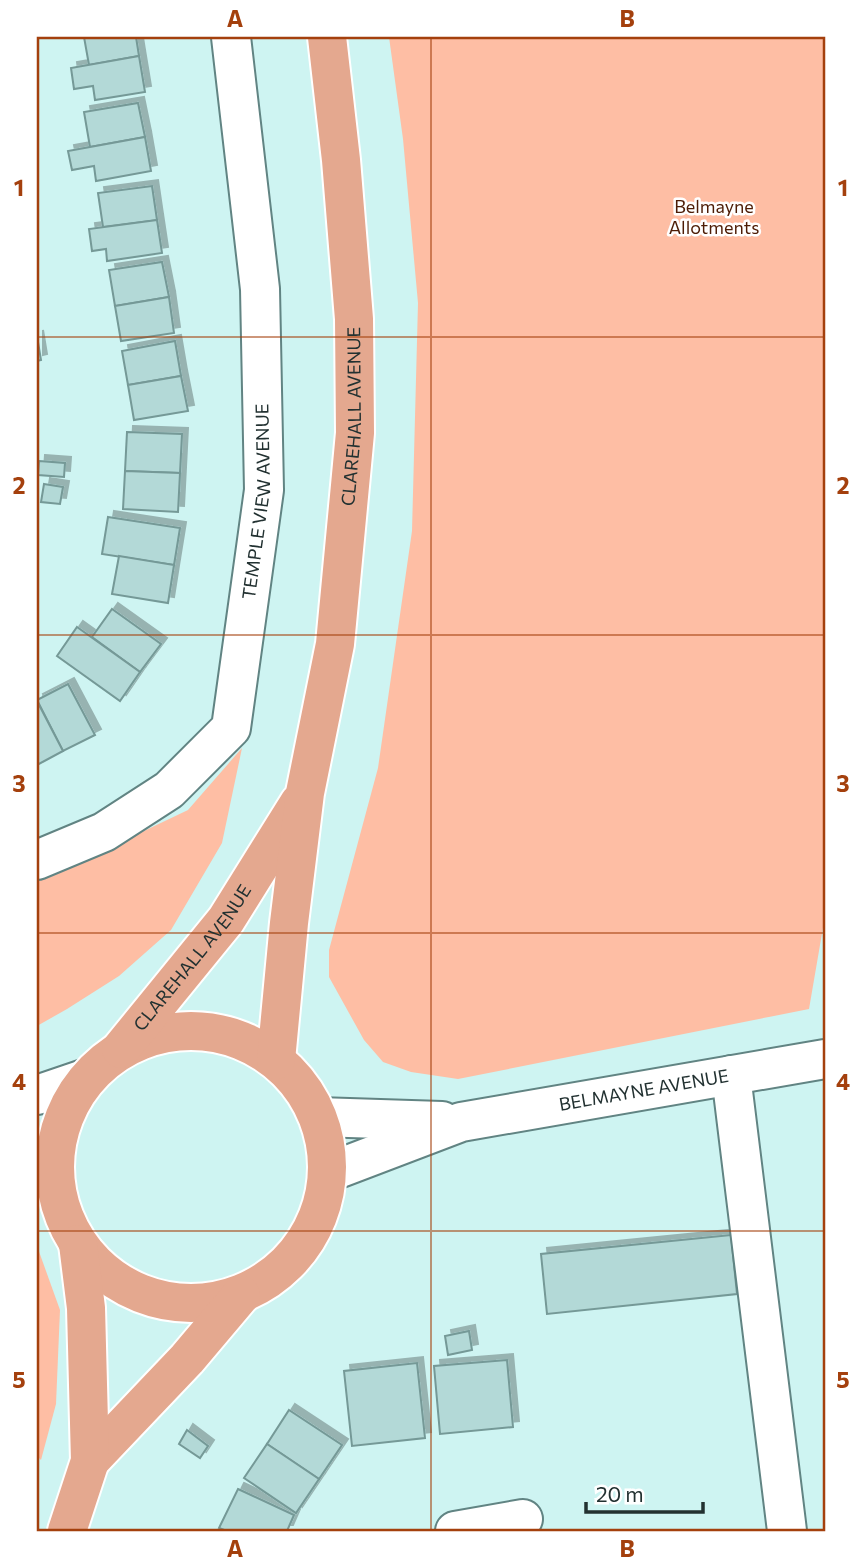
<svg xmlns="http://www.w3.org/2000/svg" width="862" height="1568" font-family="Commissioner,sans-serif">
	<style>
		.green { fill: #febea4 }
		.building { fill: #b3d9d7; stroke: #759997; stroke-width: 2; filter: url(#shadow) }
		.lines { fill: none; stroke-linecap: round; stroke-linejoin: round }
		.minor-casing { stroke: #618483; stroke-width: 42 }
		.major-casing { stroke: #fff; stroke-width: 42 }
		.minor { stroke: #fff; stroke-width: 38 }
		.major { stroke: #e4a88f; stroke-width: 38 }
		.grid { fill: none; stroke: #a4400d; stroke-width: 2; stroke-opacity: 0.55 }
		.labels { text-anchor: middle; stroke-width: 5; stroke-linejoin: round; paint-order: stroke }
		.park-label { font-size: 18px; fill: #4d1c05; stroke: #fff }
		.street-label { font-size: 18px; fill: #223131; stroke: #fff }
		.neatline { fill: none; stroke: #a4400d; stroke-width: 2.5 }
		.grid-label { font-size: 23px; text-anchor: middle; font-weight: bold; fill: #a4400d }
	</style>
	<defs>
		<filter id="shadow"><feDropShadow dx="6" dy="-6" stdDeviation="0" flood-color="#0004"/></filter>
	</defs>
	<rect width="100%" height="100%" fill="#cef4f2"/>
	<g class="green">
		<polygon points="389,37 825,37 825,916 809,1009 458,1079 411,1072 383,1062 364,1040 329,977 329,950 378,768 412,531 418,303 403,139"/>
		<polygon points="242,748 222,843 171,930 119,976 67,1009 37,1026 37,882 188,810"/>
		<polygon points="37,1246 60,1310 56,1404 41,1460 37,1456"/>
	</g>
	<g class="building">
		<polygon points="84,37 136,37 139,56 89,65"/>
		<polygon points="139,56 145,92 95,100 93,86 74,89 71,68"/>
		<polygon points="138,103 145,137 90,147 84,112"/>
		<polygon points="145,137 151,171 96,181 94,166 72,170 68,151"/>
		<polygon points="152,186 157,220 103,227 98,193"/>
		<polygon points="157,220 162,253 107,261 106,249 92,251 89,229"/>
		<polygon points="162,262 169,297 115,306 109,270"/>
		<polygon points="169,297 174,333 121,341 115,306"/>
		<polygon points="37,336 41,360 37,361"/>
		<polygon points="175,341 181,376 128,385 122,351"/>
		<polygon points="181,376 188,411 134,420 128,385"/>
		<polygon points="127,432 182,434 180,473 125,471"/>
		<polygon points="39,461 65,463 64,477 38,475"/>
		<polygon points="125,471 180,473 178,512 123,509"/>
		<polygon points="44,484 63,487 60,504 41,502"/>
		<polygon points="108,517 180,528 174,565 102,554"/>
		<polygon points="119,556 174,565 168,603 112,594"/>
		<polygon points="112,609 161,644 140,672 92,637"/>
		<polygon points="77,627 140,672 120,701 57,656"/>
		<polygon points="68,684 95,735 63,751 37,700"/>
		<polygon points="37,701 63,751 37,765"/>
		<polygon points="731,1235 737,1294 547,1314 541,1254"/>
		<polygon points="469,1331 472,1350 448,1355 445,1336"/>
		<polygon points="507,1360 513,1427 440,1434 434,1366"/>
		<polygon points="417,1363 425,1438 352,1446 344,1371"/>
		<polygon points="289,1410 342,1445 319,1479 267,1444"/>
		<polygon points="187,1430 208,1446 200,1458 179,1444"/>
		<polygon points="267,1444 319,1479 296,1513 244,1478"/>
		<polygon points="238,1489 294,1515 287,1531 227,1531 219,1528"/>
	</g>
	<g class="lines">
		<defs>
			<g id="minor">
				<path id="s1" d="M37,860L104,832L169,790L231,728L264,490L260,289L231,37"/>
				<polyline points="731,1075 787,1531"/>
				<polyline points="37,1095 87,1078"/>
				<polyline points="318,1117 442,1121"/>
				<path id="s2" d="M327,1173L461,1122L825,1059"/>
				<polyline points="37,1178 56,1188"/>
				<polyline points="455,1531 523,1519"/>
			</g>
			<g id="major">
				<circle cx="191" cy="1167" r="136"/>
				<path id="s3" d="M121,1049L226,920L299,803"/>
				<path id="s4" d="M276,1060L289,923L305,793L335,644L355,433L354,319L341,160L327,37"/>
				<polyline points="90,1461 187,1359 241,1295"/>
				<polyline points="67,1531 90,1461 86,1308 78,1244"/>
			</g>
		</defs>
		<use href="#minor" class="minor-casing"/>
		<use href="#major" class="major-casing"/>
		<use href="#minor" class="minor"/>
		<use href="#major" class="major"/>
	</g>
	<path class="grid" d="M431,37V1531M37,337H825M37,635H825M37,933H825M37,1231H825"/>
	<g class="labels">
		<g class="park-label">
			<text x="714" y="213">Belmayne<tspan x="714" dy="21">Allotments</tspan></text>
		</g>
		<g class="street-label">
			<text dy="6" stroke="none"><textPath href="#s4" startOffset="649">CLAREHALL AVENUE</textPath></text>
			<text dy="6" stroke="none"><textPath href="#s1" startOffset="466">TEMPLE VIEW AVENUE</textPath></text>
			<text dy="6" stroke="none"><textPath href="#s3" startOffset="116">CLAREHALL AVENUE</textPath></text>
			<text dy="6" stroke="none"><textPath href="#s2" startOffset="329">BELMAYNE AVENUE</textPath></text>
		</g>
	</g>
	<rect width="862" height="1568" fill="none" stroke="#ffffff" stroke-width="77"/>
	<path d="M586 1502v10h117v-10" fill="none" stroke="#223131" stroke-width="3.5"/>
	<text x="596" y="1502" font-size="21" fill="#223131" stroke="#ffffff" stroke-width="5" paint-order="stroke">20 m</text>
	<rect x="38" y="38" width="786" height="1492" class="neatline"/>
	<g class="grid-label">
		<text x="235" y="27">A</text>
		<text x="627" y="27">B</text>
		<text x="19" y="196">1</text>
		<text x="843" y="196">1</text>
		<text x="19" y="494">2</text>
		<text x="843" y="494">2</text>
		<text x="19" y="792">3</text>
		<text x="843" y="792">3</text>
		<text x="19" y="1090">4</text>
		<text x="843" y="1090">4</text>
		<text x="19" y="1388">5</text>
		<text x="843" y="1388">5</text>
		<text x="235" y="1557">A</text>
		<text x="627" y="1557">B</text>
	</g>
</svg>
